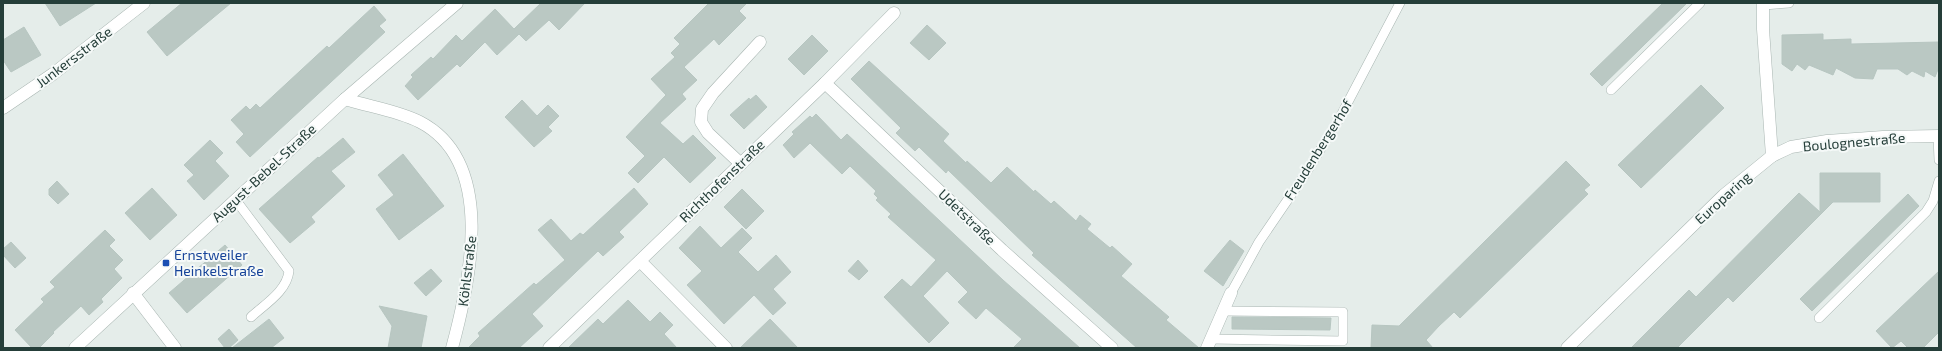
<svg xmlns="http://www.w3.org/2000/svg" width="1942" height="351" font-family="'Exo 2',sans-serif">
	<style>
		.building { fill: #bac8c3; stroke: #b7c6c1 }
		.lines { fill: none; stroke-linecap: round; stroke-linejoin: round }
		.lane-casing { stroke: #a8b5b1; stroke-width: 10 }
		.street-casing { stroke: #a8b5b1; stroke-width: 13 }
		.lane { stroke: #fff; stroke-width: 9 }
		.street { stroke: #fff; stroke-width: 12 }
		.transit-dot { fill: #1a4fb4; stroke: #f5f9f8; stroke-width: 1.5 }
		.labels { text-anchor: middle; stroke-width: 4; stroke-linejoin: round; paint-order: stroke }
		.street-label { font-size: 14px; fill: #253e39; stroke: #f5f9f8 }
		.transit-label { font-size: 14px; fill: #164399; stroke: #f5f9f8; text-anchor: start }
	</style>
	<rect width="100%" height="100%" fill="#e5edea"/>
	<g class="building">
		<polygon points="45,3 96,3 60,26"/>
		<polygon points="182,3 231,3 167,56 147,32"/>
		<polygon points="541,3 585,3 559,30 549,20 526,41 519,34 497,55 485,42 460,67 457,64 418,100 405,86 413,77 411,75 431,57 433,59 456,35 462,41 495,9 514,29"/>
		<polygon points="709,3 747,3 739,11 746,18 719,45 714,39 684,67 697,80 682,94 686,99 660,123 683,144 693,135 716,158 690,183 664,157 638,183 628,173 645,156 626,137 666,95 651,79 675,57 671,53 680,44 674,38"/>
		<polygon points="1663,3 1687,3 1602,86 1590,74"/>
		<polygon points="374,6 386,20 379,26 385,32 250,157 236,142 244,134 231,120 246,106 250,110 256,104 260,108 327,46 329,48"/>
		<polygon points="927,25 946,43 929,60 910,43"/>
		<polygon points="24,27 41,55 11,72 3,60 3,40"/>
		<polygon points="1823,34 1823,40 1851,39 1851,44 1939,42 1939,67 1935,77 1925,71 1924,77 1912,71 1907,75 1898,69 1877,69 1873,79 1855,78 1836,68 1833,75 1809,65 1805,70 1797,64 1792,71 1782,64 1782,35"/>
		<polygon points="812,35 828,51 804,75 788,59"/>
		<polygon points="869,61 949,134 943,141 966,163 967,161 991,183 1007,167 1034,192 1035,190 1051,204 1054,201 1076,221 1080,215 1091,224 1087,229 1110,248 1112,246 1132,264 1121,276 1169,317 1166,320 1199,348 1137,348 1032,255 1034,253 948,170 946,173 919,147 915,151 896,133 901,128 851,79"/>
		<polygon points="1701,85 1724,108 1641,188 1618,165"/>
		<polygon points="756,95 767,107 744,129 730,115 749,98 750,100"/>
		<polygon points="522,100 537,116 548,105 559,116 548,127 552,131 534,147 505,117"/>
		<polygon points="816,114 841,140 847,134 1003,280 1080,348 1013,348 1022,339 986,308 976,319 958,302 968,292 947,271 923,296 949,323 929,343 884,297 902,279 911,287 936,260 888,217 891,214 876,200 878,198 874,194 876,191 850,166 842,174 810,143 794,158 783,145 794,134 792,132 810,116 812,118"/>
		<polygon points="343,138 355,152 331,171 345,186 311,217 315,222 290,243 259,209 318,157 319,158"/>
		<polygon points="210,140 223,153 215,161 229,176 204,200 187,181 194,175 184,165"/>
		<polygon points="403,154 444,206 399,240 376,209 394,195 378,175"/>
		<polygon points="1566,161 1590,185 1584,190 1588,194 1460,318 1454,312 1439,326 1426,340 1433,348 1371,348 1372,325 1399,326"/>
		<polygon points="1820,173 1880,173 1880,202 1833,202 1733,302 1728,297 1677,348 1631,348 1689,290 1696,297 1799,193 1820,212"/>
		<polygon points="57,181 69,194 58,204 49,195 49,189"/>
		<polygon points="152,188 177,215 150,240 125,213"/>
		<polygon points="634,188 648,204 619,232 624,237 603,256 598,251 532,314 543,326 519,348 468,348 480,336 478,333 534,283 536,285 565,260 538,230 551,219 571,241 580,233 583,235"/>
		<polygon points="742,189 764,211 746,229 724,207"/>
		<polygon points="1908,194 1919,206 1812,311 1800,299"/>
		<polygon points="700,226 721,248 742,228 752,238 738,252 758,272 776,255 791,272 773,289 786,303 773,315 754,295 724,324 687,285 702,271 679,248"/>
		<polygon points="105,230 115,240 109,246 123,260 114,269 122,278 101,299 103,302 89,315 81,306 53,332 54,333 39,348 32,348 15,330 44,302 41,299 55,287 50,282"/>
		<polygon points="1230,240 1244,251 1223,286 1204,271"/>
		<polygon points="11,242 26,258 15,268 3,255 3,249"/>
		<polygon points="225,245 242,265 187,313 169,293"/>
		<polygon points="858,260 868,271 859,280 848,271"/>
		<polygon points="431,269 442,281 426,296 414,283"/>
		<polygon points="1939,271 1939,332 1923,348 1908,348 1901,341 1892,348 1876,331"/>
		<polygon points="628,300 650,322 660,312 673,325 664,334 677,348 568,348 598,319 603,324"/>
		<polygon points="379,306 427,316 421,348 388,348 392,326"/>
		<polygon points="1232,317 1331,318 1330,330 1232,329"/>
		<polygon points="269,319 284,338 271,348 232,348"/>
		<polygon points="770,319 798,348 740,348"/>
		<polygon points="229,329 238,340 229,348 225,348 218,339"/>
	</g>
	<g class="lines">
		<defs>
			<g id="lane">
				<polyline points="1763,5 1789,3"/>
				<polyline points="1611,90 1700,3"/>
				<polyline points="1938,136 1939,160"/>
				<path d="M235,199L289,271C287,291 265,304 251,317"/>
				<polyline points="1231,293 1259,242 1306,173 1338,121 1400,3"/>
				<polyline points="1819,318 1926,212 1933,201 1939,181"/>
				<polyline points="1211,339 1343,341 1343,312 1223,311"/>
			</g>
			<g id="street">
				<polyline points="1763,3 1763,29 1772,156"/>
				<polyline points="825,83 1002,250 1112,348"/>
				<path d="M345,99C370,107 396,110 420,122C497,162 470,282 452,348"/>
				<polyline points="3,108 53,74 144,3"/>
				<polyline points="741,164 708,133 701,122 702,109 713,93 760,42"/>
				<polyline points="640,261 726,348"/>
				<polyline points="133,293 175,348"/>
				<polyline points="75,348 345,99 457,3"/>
				<polyline points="549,348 825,83 894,13"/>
				<polyline points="1207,348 1231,293"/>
				<polyline points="1567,348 1724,195 1772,156 1791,147 1827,141 1883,137 1939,136"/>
			</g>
		</defs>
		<use href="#lane" class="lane-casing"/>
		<use href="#street" class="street-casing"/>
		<use href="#lane" class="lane"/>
		<use href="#street" class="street"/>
	</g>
	<rect class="transit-dot" x="162" y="259" width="8" height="8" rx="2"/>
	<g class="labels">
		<g class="street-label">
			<text transform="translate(74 57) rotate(-37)" y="5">Junkersstraße</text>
			<text transform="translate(1854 142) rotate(-5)" y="5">Boulognestraße</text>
			<text transform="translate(1318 150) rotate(-58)" y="5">Freudenbergerhof</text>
			<text transform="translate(264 173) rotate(-43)" y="5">August-Bebel-Straße</text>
			<text transform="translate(722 181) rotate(-44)" y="5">Richthofenstraße</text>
			<text transform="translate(1723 198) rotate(-42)" y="5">Europaring</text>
			<text transform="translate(967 217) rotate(44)" y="5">Udetstraße</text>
			<text transform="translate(467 271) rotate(-83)" y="5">Köhlstraße</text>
		</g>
		<g class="transit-label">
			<text x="174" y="260">Ernstweiler<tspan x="174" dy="16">Heinkelstraße</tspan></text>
		</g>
	</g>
	<rect width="1942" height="351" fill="none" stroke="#253e39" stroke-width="8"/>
</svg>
